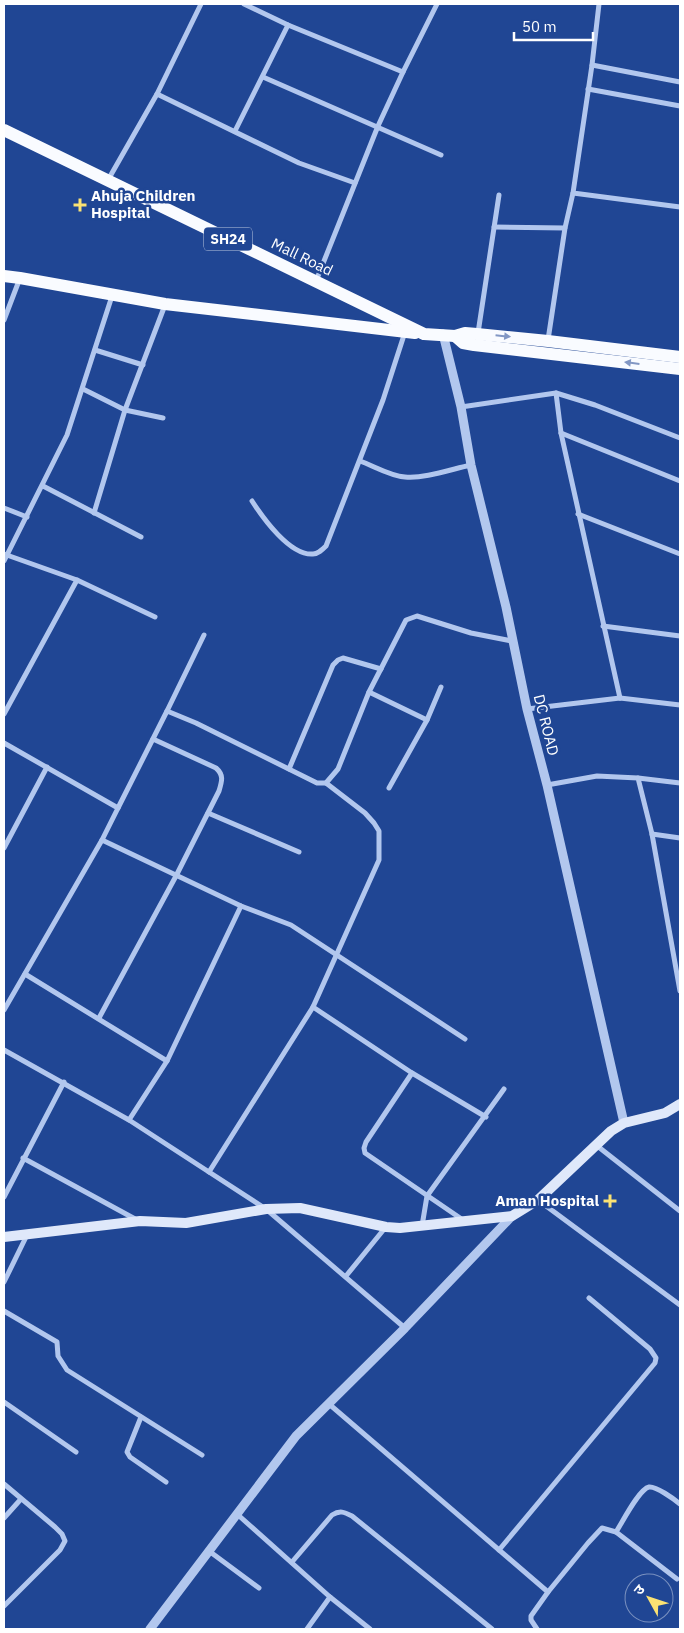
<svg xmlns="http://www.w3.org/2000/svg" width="684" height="1633" font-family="'IBM Plex Sans','Noto Sans Devanagari',sans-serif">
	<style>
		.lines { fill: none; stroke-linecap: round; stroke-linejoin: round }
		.minor { stroke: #b2c7ee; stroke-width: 5 }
		.tertiary { stroke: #b2c7ee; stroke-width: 9 }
		.secondary { stroke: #dfe8fa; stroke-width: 10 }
		.primary { stroke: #f9fbff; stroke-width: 12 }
		.oneway { fill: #8297c4 }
		.poi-dot { fill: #fbe273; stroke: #204694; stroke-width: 2 }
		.labels { text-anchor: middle; stroke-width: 5; stroke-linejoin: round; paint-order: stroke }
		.shield { fill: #204694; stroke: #bcc8df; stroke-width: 1 }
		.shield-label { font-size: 14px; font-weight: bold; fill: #fff }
		.poi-label { font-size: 15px; font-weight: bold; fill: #fff; stroke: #204694; text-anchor: start }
		.street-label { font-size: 15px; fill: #fff; stroke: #204694 }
	</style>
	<rect width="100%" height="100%" fill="#204694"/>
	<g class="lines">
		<g class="minor">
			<polyline points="244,4 288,25 403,72"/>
			<polyline points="599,4 592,65 573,193 680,207"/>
			<polyline points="592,65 680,82"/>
			<polyline points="263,77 441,155"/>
			<polyline points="588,89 680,106"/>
			<polyline points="157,94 299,163 355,183"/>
			<polyline points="235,131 288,25"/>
			<polyline points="108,180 157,94 201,4"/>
			<polyline points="494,227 565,228"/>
			<polyline points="316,281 378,126 403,72 437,4"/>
			<polyline points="4,320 20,278"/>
			<polyline points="478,333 499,195"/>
			<polyline points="548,340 565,228 573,193"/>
			<polyline points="95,350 143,365"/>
			<polyline points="83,389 125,410 163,418"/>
			<polyline points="556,393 561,433 620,698"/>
			<polyline points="461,407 556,393 595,405 680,438"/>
			<polyline points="561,433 680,481"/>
			<path d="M360,461C374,466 390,476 405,477C424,479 452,469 471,465"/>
			<polyline points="43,486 141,537"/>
			<path d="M252,501C263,518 290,556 313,554C318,554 322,550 326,546L383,400L405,332"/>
			<polyline points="4,508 27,517"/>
			<polyline points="94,513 125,410 165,305"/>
			<polyline points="578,514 680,554"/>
			<polyline points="4,554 77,580 155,617"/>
			<polyline points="4,561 67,435 112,296"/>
			<polyline points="603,626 680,636"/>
			<polyline points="369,692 427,720"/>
			<polyline points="527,709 620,698 680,705"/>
			<polyline points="167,711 204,635"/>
			<polyline points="4,714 77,580"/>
			<polyline points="4,743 118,808 102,840 4,1010"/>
			<polyline points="289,769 333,665 338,660 343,658 381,669"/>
			<polyline points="638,778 680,783"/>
			<polyline points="547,785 597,776 638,778 652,834 680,991"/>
			<polyline points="389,788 427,720 441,687"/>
			<polyline points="118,808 167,711 196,723 317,783 326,783 338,769 369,692 406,620 417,616 471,633 512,641"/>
			<polyline points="208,813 299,852"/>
			<polyline points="652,834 680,838"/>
			<polyline points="102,840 241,906 291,925 465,1039"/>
			<polyline points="4,848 47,767"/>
			<polyline points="25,974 167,1061"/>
			<polyline points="313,1007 412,1073 486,1117"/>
			<path d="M99,1018L176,876L219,791C222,781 224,775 216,768L153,739"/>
			<polyline points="4,1050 129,1120 209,1172 313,1007 379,860 379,831 374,823 365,813 326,783"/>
			<polyline points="412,1073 366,1142 364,1148 365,1153 463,1220"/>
			<polyline points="129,1120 167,1061 241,906"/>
			<polyline points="596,1145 680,1211"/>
			<polyline points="23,1158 137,1220"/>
			<polyline points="209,1172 266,1209 405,1328"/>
			<polyline points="4,1197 64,1082"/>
			<polyline points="538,1200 680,1305"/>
			<polyline points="422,1226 427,1196 504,1089"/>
			<polyline points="346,1276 385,1228"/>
			<polyline points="4,1282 27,1235"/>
			<polyline points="4,1311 57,1342 58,1356 67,1370 202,1455"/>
			<polyline points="4,1402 76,1452"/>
			<polyline points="329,1404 548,1592 588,1543 602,1528 616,1532 677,1579"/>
			<polyline points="141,1417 127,1452 130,1457 166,1482"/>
			<polyline points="4,1484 55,1527 62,1534 65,1541 60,1550 4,1606"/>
			<polyline points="237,1514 330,1597 370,1629"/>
			<polyline points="4,1518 21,1499"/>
			<path d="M616,1532C622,1523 639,1489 649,1487C656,1486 674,1499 680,1504"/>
			<polyline points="499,1550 655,1363 656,1358 650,1349 589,1298"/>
			<polyline points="209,1551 259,1588"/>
			<path d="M292,1562L332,1515C340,1510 344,1512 352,1516L492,1629"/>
			<polyline points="307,1629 330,1597"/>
			<polyline points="537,1629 531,1620 531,1616 548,1592"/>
		</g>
		<g class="tertiary">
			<polyline points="443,334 461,407 471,465 506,607 527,709 547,785 624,1123"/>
			<polyline points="150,1629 296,1436 405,1328 512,1216"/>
		</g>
		<polyline class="secondary" points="4,1237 140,1221 186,1223 266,1209 300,1208 386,1227 400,1228 512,1216 538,1200 611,1131 624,1123 665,1113 680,1104"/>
		<g class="primary">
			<polyline points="4,130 424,334 455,336 465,333 477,334 548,341 680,357"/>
			<polyline points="4,276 20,278 165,304 415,333"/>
			<polyline points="455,336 463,343 474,345 680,369"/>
		</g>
	</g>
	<defs><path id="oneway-solid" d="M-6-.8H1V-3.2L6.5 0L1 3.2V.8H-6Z" transform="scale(1.25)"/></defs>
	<g class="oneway">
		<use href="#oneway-solid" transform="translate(503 336) rotate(6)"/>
		<use href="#oneway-solid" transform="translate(632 363) rotate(-173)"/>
	</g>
	<g class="poi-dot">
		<path d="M77.5 197.5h5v5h5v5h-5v5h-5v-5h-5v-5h5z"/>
		<path d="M607.5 1193.5h5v5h5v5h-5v5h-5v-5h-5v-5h5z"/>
	</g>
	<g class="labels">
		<rect class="shield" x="204" y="227.5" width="48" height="23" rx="4"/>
		<g class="shield-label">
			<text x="228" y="244">SH24</text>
		</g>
		<g class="poi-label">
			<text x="91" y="201">Ahuja Children<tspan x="91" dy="17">Hospital</tspan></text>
			<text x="599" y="1206" text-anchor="end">Aman Hospital</text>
		</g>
		<g class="street-label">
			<text transform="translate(302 257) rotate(26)" y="5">Mall Road</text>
			<text transform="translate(546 725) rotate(76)" y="5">DC ROAD</text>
		</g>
	</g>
	<rect width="684" height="1633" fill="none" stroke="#ffffff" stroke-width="10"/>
	<g transform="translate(649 1598) rotate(310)"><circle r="24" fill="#204694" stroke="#7990bf"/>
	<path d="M0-4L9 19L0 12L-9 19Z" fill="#fbe273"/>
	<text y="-8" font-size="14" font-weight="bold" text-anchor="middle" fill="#ffffff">उ</text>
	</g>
	<path d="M514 32v8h79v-8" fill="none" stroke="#ffffff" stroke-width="2.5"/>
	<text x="522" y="32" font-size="15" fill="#ffffff" stroke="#204694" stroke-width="4" paint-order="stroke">50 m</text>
</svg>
